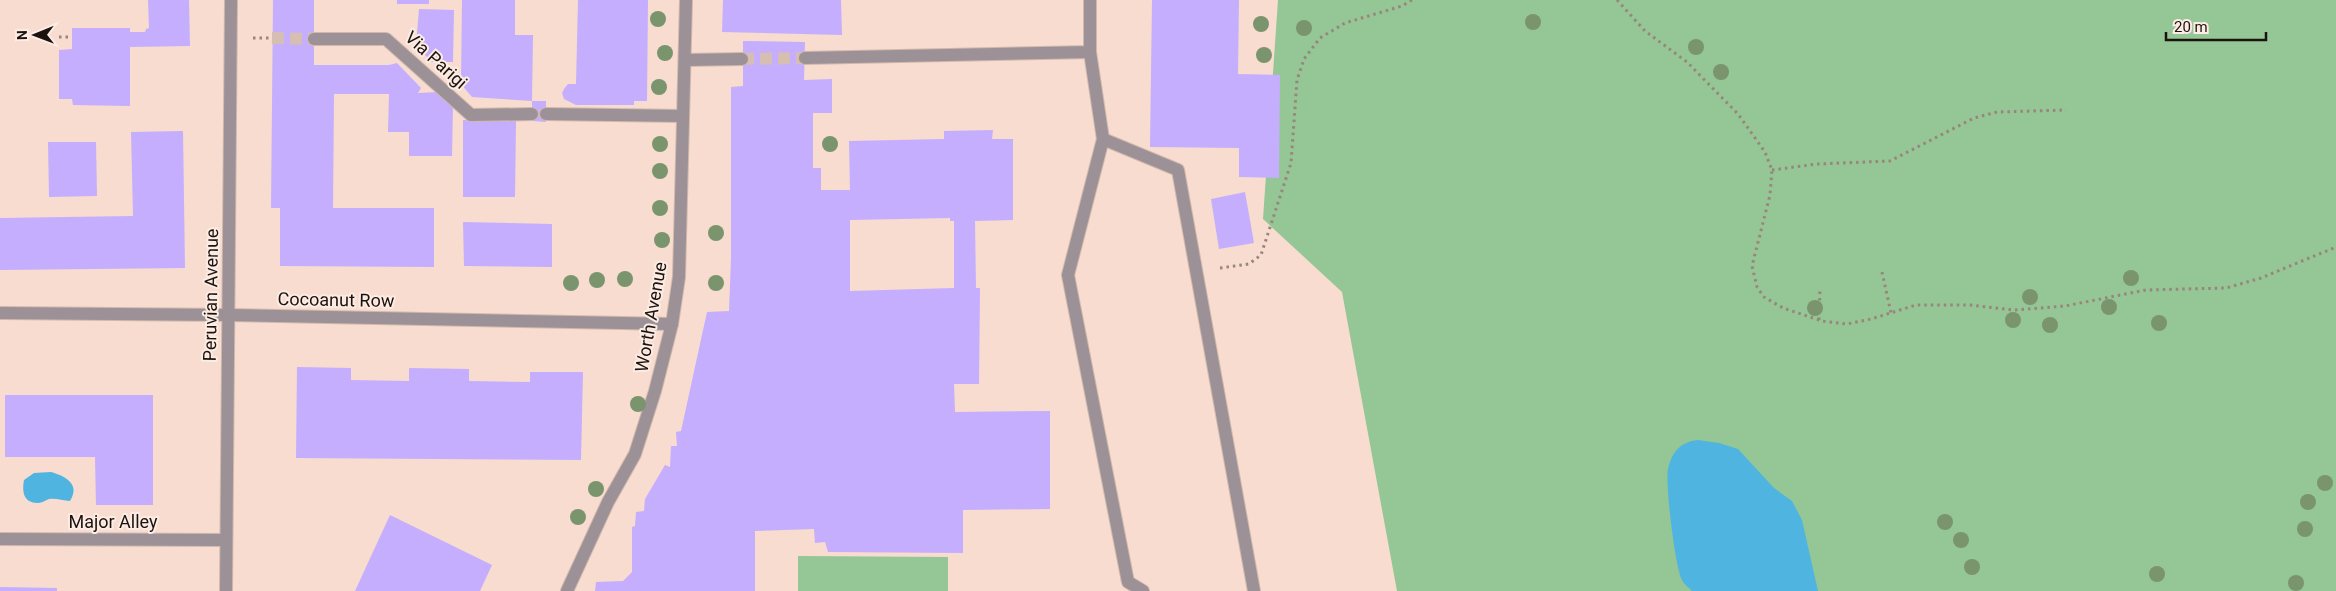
<svg xmlns="http://www.w3.org/2000/svg" width="2336" height="591" font-family="Roboto,sans-serif">
	<style>
		.green { fill: #94c696 }
		.water { fill: #4fb4e0 }
		.building { fill: #c5aefe; fill-rule: evenodd }
		.lines { fill: none; stroke-linecap: round; stroke-linejoin: round }
		.minor-tunnel { stroke: #d6beb2; stroke-width: 12; stroke-dasharray: 12 6; stroke-linecap: butt }
		.minor-casing { stroke: #d0b8ac; stroke-width: 14 }
		.path { stroke: #98857c; stroke-width: 3; stroke-dasharray: 2.5 4; stroke-linecap: butt }
		.minor { stroke: #9b9197; stroke-width: 12 }
		.tree { fill: #7a946e }
		.labels { text-anchor: middle; stroke-width: 4; stroke-linejoin: round; paint-order: stroke }
		.street-label { font-size: 18px; fill: #1c130f; stroke: #fcece4 }
	</style>
	<rect width="100%" height="100%" fill="#f7dccf"/>
	<g class="green">
		<polygon points="1278,0 2336,0 2336,591 1397,591 1342,292 1263,219"/>
		<polygon points="798,556 948,557 948,591 798,591"/>
	</g>
	<g class="water">
		<path d="M1698,440L1719,443L1738,449L1774,488L1792,501L1802,520L1818,591H1692C1689,588 1684,584 1682,580C1675,567 1665,483 1668,469C1672,452 1680,442 1698,440Z"/>
		<path d="M51,472C65,476 81,484 70,501C63,501 56,498 49,499C46,500 42,503 38,503C23,503 22,491 24,480L34,473Z"/>
	</g>
	<g class="building">
		<polygon points="148,0 189,0 190,46 130,47 130,106 73,105 72,99 59,99 59,50 72,49 72,28 130,28 130,32 145,32 146,29 149,28"/>
		<polygon points="273,0 314,0 314,65 389,65 397,63 421,88 418,93 438,92 453,106 452,156 409,156 409,132 388,132 389,94 334,94 333,208 434,208 434,267 280,266 280,208 271,208"/>
		<rect x="397" y="0" width="32" height="4"/>
		<polygon points="462,0 515,0 515,35 533,35 532,101 472,97 461,84"/>
		<polygon points="578,0 648,0 647,101 634,101 634,105 576,105 564,99 562,93 564,89 568,84 576,84"/>
		<polygon points="723,0 841,0 842,35 722,32"/>
		<polygon points="1152,0 1239,0 1238,74 1280,75 1279,178 1239,177 1239,148 1150,147"/>
		<polygon points="419,9 454,10 453,62 432,62 416,46"/>
		<path d="M743,41L805,42L804,80L832,79V113H813V168H821V190H850L849,141L944,139V131L993,130L992,139H1013V220L975,221L976,288H980L979,384H954L955,412L1050,411V509L963,510V553L828,552L825,542L815,543L814,529L755,531V591H595L596,582L623,581L632,572V527L635,526L636,512L644,511L645,499L665,465L670,467L671,446H677L676,432L681,431L707,312L729,311L731,259V87L743,86ZM950,218V221H954V288L850,291V220Z"/>
		<polygon points="532,101 546,101 546,122 532,121"/>
		<polygon points="463,120 516,121 515,197 463,197"/>
		<polygon points="183,131 185,268 0,270 0,218 133,216 131,132"/>
		<polygon points="48,142 96,142 97,196 49,197"/>
		<polygon points="1245,192 1254,243 1219,249 1211,199"/>
		<polygon points="463,222 552,224 552,267 464,266"/>
		<polygon points="297,367 351,368 351,380 409,381 409,368 469,369 469,381 530,382 530,372 583,372 581,460 296,458"/>
		<polygon points="5,395 153,395 153,505 96,505 95,457 5,457"/>
		<polygon points="390,515 492,565 480,591 355,591"/>
		<polygon points="0,587 57,588 57,591 0,591"/>
	</g>
	<g class="lines">
		<g class="minor-tunnel">
			<polyline points="272,38 314,39"/>
			<polyline points="742,59 805,58"/>
		</g>
		<defs>
			<g id="minor">
				<polyline points="314,39 386,39 471,115 532,114"/>
				<polyline points="1090,52 1103,139 1068,275 1128,582 1143,591"/>
				<polyline points="805,58 1090,52 1090,0"/>
				<polyline points="685,60 742,59"/>
				<polyline points="546,114 683,116"/>
				<polyline points="1103,139 1178,170 1254,591"/>
				<polyline points="0,313 228,315 672,324"/>
				<polyline points="0,539 226,540"/>
				<polyline points="226,591 231,0"/>
				<polyline points="567,591 608,502 635,454 655,391 672,324 679,277 686,0"/>
			</g>
		</defs>
		<use href="#minor" class="minor-casing"/>
		<g class="path">
			<polyline points="1617,0 1645,31 1687,62 1738,114 1765,152 1772,170 1770,195 1752,266 1757,287 1764,297 1783,308 1822,321 1847,324 1871,319 1916,305 1969,305 2014,310 2065,306 2146,290 2226,288 2261,278 2336,247"/>
			<polyline points="59,37 72,37"/>
			<polyline points="253,38 272,38"/>
			<polyline points="1772,170 1817,164 1890,161 1974,118 1997,112 2066,110"/>
			<polyline points="1220,268 1249,264 1261,255 1291,163 1297,80 1304,59 1320,38 1345,23 1402,6 1412,0"/>
			<polyline points="1882,272 1891,313"/>
			<polyline points="1819,320 1820,288"/>
		</g>
		<use href="#minor" class="minor"/>
	</g>
	<g class="tree">
		<circle cx="658" cy="19" r="8"/>
		<circle cx="1533" cy="22" r="8"/>
		<circle cx="1261" cy="24" r="8"/>
		<circle cx="1304" cy="28" r="8"/>
		<circle cx="1696" cy="47" r="8"/>
		<circle cx="665" cy="53" r="8"/>
		<circle cx="1264" cy="55" r="8"/>
		<circle cx="1721" cy="72" r="8"/>
		<circle cx="659" cy="87" r="8"/>
		<circle cx="660" cy="144" r="8"/>
		<circle cx="830" cy="144" r="8"/>
		<circle cx="660" cy="171" r="8"/>
		<circle cx="660" cy="208" r="8"/>
		<circle cx="716" cy="233" r="8"/>
		<circle cx="662" cy="240" r="8"/>
		<circle cx="2131" cy="278" r="8"/>
		<circle cx="625" cy="279" r="8"/>
		<circle cx="597" cy="280" r="8"/>
		<circle cx="571" cy="283" r="8"/>
		<circle cx="716" cy="283" r="8"/>
		<circle cx="2030" cy="297" r="8"/>
		<circle cx="2109" cy="307" r="8"/>
		<circle cx="1815" cy="308" r="8"/>
		<circle cx="2013" cy="320" r="8"/>
		<circle cx="2159" cy="323" r="8"/>
		<circle cx="2050" cy="325" r="8"/>
		<circle cx="638" cy="404" r="8"/>
		<circle cx="2325" cy="483" r="8"/>
		<circle cx="596" cy="489" r="8"/>
		<circle cx="2308" cy="502" r="8"/>
		<circle cx="578" cy="517" r="8"/>
		<circle cx="1945" cy="522" r="8"/>
		<circle cx="2305" cy="529" r="8"/>
		<circle cx="1961" cy="540" r="8"/>
		<circle cx="1972" cy="567" r="8"/>
		<circle cx="2157" cy="574" r="8"/>
		<circle cx="2296" cy="583" r="8"/>
	</g>
	<g class="labels">
		<g class="street-label">
			<text transform="translate(436 60) rotate(42)" y="6">Via Parigi</text>
			<text transform="translate(211 295) rotate(-89)" y="6">Peruvian Avenue</text>
			<text transform="translate(336 300) rotate(1)" y="6">Cocoanut Row</text>
			<text transform="translate(651 317) rotate(-80)" y="6">Worth Avenue</text>
			<text x="113" y="528">Major Alley</text>
		</g>
	</g>
	<g transform="translate(35 35) rotate(269)" stroke="#fcece4" stroke-width="4" paint-order="stroke">
	<path d="M0-4L9 19L0 12L-9 19Z" fill="#1c130f"/>
	<text y="-8" font-size="14" font-weight="bold" text-anchor="middle" fill="#1c130f">N</text>
	</g>
	<path d="M2166 32v8h100v-8" fill="none" stroke="#1c130f" stroke-width="2.5"/>
	<text x="2174" y="32" font-size="15" fill="#1c130f" stroke="#fcece4" stroke-width="4" paint-order="stroke">20 m</text>
</svg>
